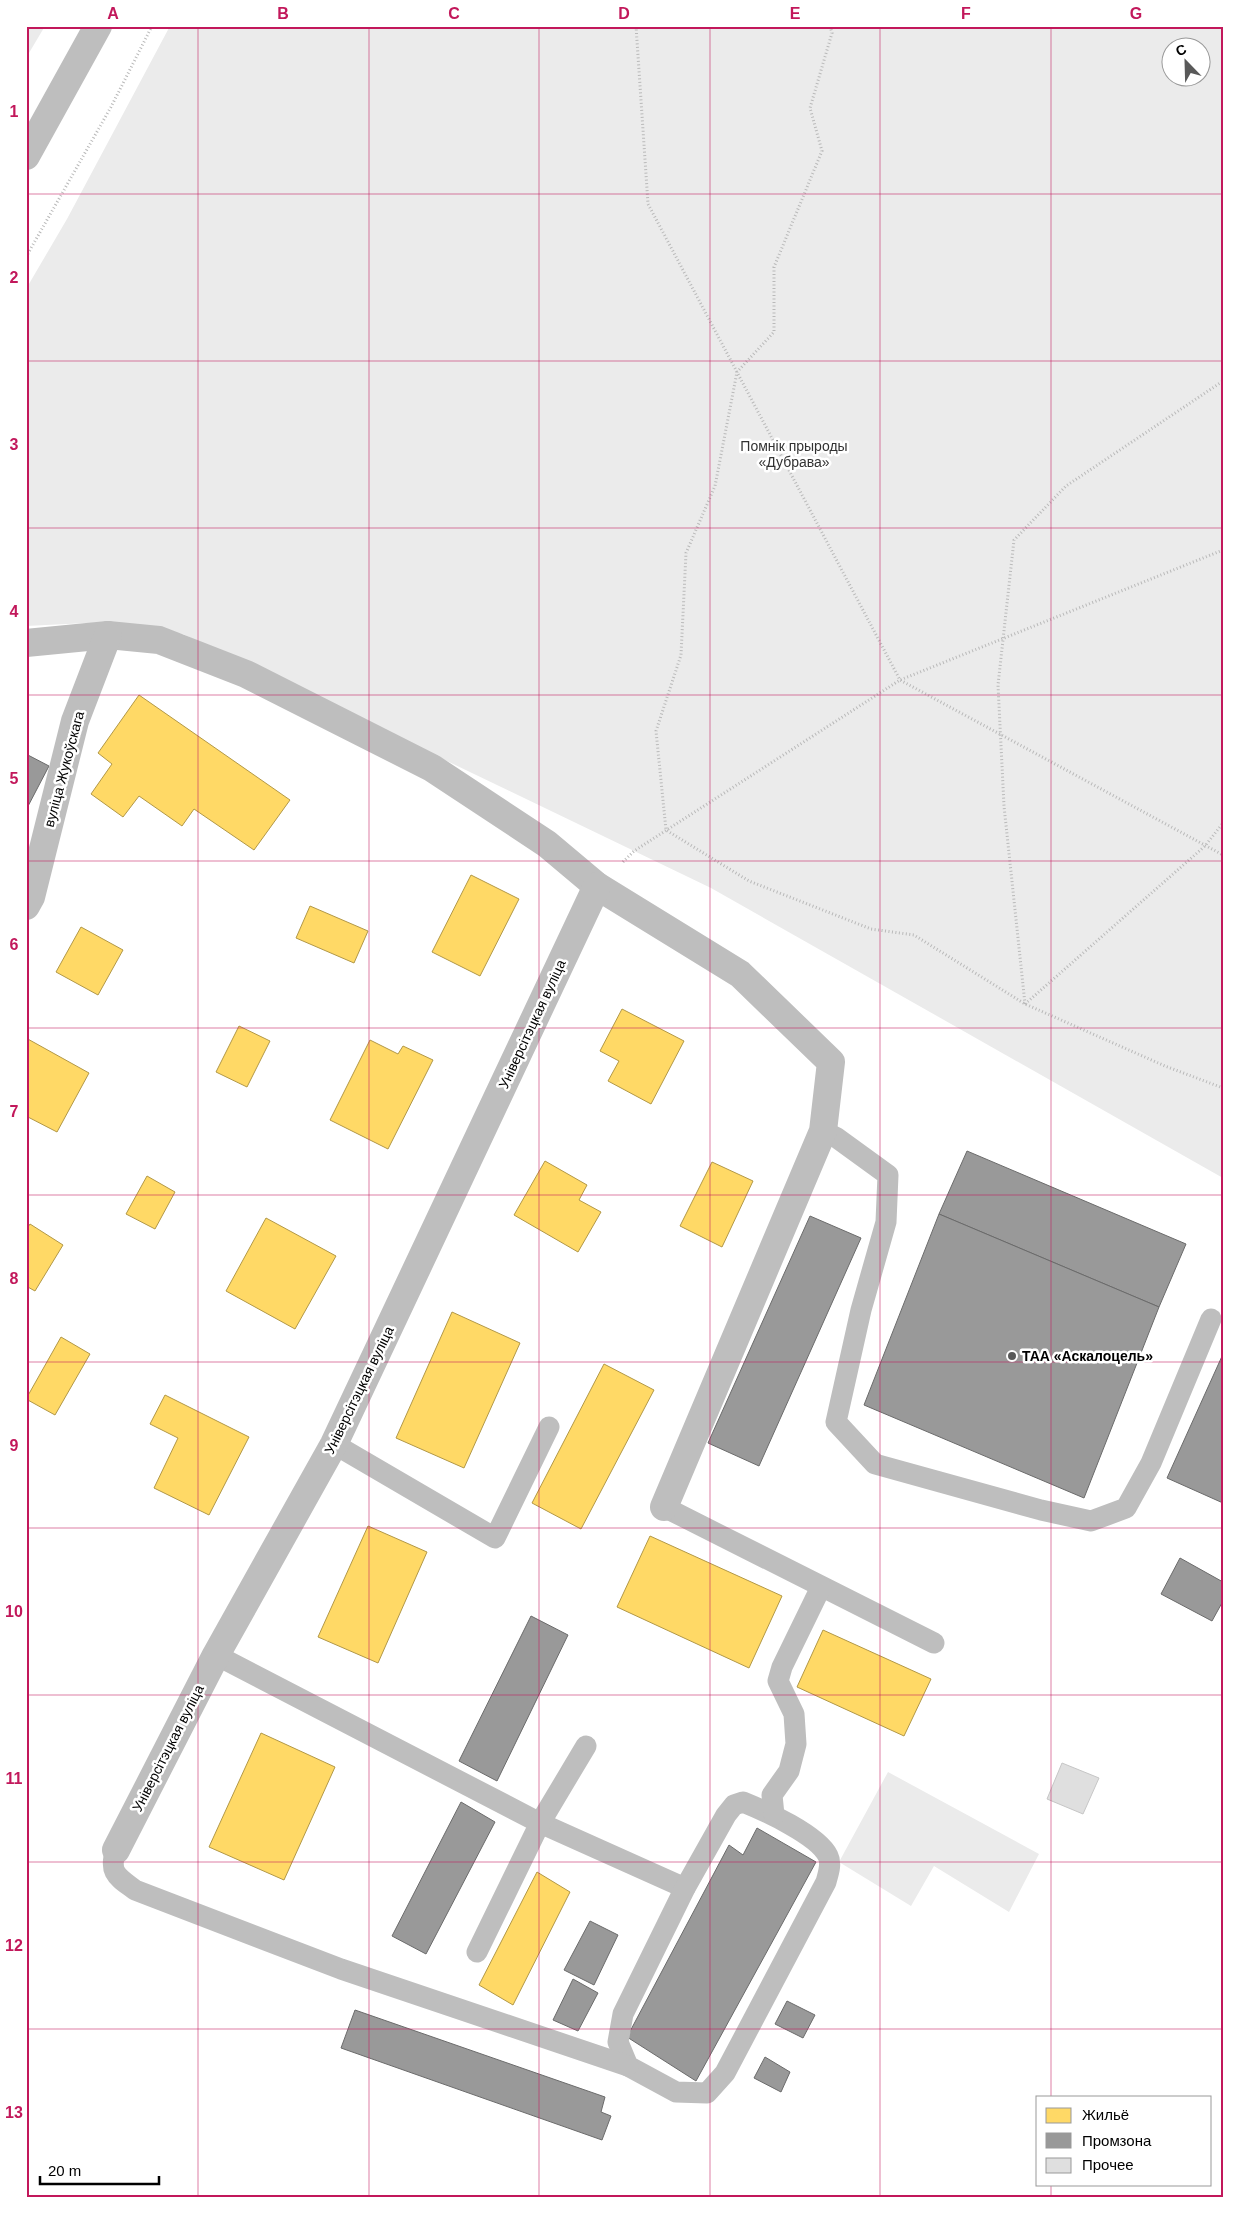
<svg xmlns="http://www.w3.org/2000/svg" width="1249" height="2223" font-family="Arial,sans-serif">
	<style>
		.green { fill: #ebebeb; fill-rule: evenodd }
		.homes { fill: #ffd966; stroke: #b29847 }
		.industry { fill: #999; stroke: #6b6b6b }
		.building { fill: #dfdfdf; stroke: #c6c6c6 }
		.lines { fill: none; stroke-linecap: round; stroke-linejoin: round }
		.path { stroke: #b9b9b9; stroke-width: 3; stroke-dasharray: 1 2.5; stroke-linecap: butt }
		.service { stroke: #bebebe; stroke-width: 21 }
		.minor { stroke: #bebebe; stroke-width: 28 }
		.grid { fill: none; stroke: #c2185b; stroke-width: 1; stroke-opacity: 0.55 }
		.poi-dot { fill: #595959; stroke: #fff; stroke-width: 2 }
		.labels { text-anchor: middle; stroke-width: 5; stroke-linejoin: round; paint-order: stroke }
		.park-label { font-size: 14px; fill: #323232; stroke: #fff }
		.street-label { font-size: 14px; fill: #000; stroke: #fff }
		.poi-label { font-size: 14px; font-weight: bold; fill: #000; stroke: #fff; text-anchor: start }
		.neatline { fill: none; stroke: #c2185b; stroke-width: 2 }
		.grid-label { font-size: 16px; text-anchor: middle; font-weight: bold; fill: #c2185b }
	</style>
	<rect width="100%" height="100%" fill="#fff"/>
	<g class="green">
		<polygon points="26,26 45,26 26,58"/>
		<path d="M170,26H1223V1178L711,888L183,634L87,623L26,626V289L67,219ZM1172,48H1202V78H1172Z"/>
		<polygon points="888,1772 1039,1854 1009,1912 934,1866 911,1906 839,1862"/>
	</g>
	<g class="homes">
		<polygon points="139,695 290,800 254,850 194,809 182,826 139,796 123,817 91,794 112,764 98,753"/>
		<polygon points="471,875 519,899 480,976 432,952"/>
		<polygon points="310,906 368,931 354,963 296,938"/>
		<polygon points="81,927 123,950 98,995 56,972"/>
		<polygon points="622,1009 684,1041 651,1104 608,1081 619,1061 600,1051"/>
		<polygon points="239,1026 270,1041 247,1087 216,1072"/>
		<polygon points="26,1038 89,1073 57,1132 26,1116"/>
		<polygon points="370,1040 398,1054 403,1046 433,1060 388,1149 330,1120"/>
		<polygon points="545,1161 587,1185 579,1200 601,1212 578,1252 514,1215"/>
		<polygon points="712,1162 753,1181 722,1247 680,1226"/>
		<polygon points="147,1176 175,1192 155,1229 126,1214"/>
		<polygon points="266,1218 336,1256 295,1329 226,1291"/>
		<polygon points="30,1224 63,1245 35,1291 26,1286 26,1230"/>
		<polygon points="452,1312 520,1343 464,1468 396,1438"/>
		<polygon points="61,1337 90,1354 55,1415 26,1399"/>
		<polygon points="604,1364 654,1390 581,1529 532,1503"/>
		<polygon points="165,1395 249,1437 209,1515 154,1488 178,1438 150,1424"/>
		<polygon points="368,1526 427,1552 378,1663 318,1637"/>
		<polygon points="650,1536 782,1596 749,1668 617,1607"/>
		<polygon points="823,1630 931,1679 904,1736 797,1687"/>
		<polygon points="261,1733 335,1767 284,1880 209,1847"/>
		<polygon points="537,1872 570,1892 513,2005 479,1985"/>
	</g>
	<g class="industry">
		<polygon points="26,754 49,766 26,810"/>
		<polygon points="967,1151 1186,1244 1159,1307 939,1214"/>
		<polygon points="939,1214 1159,1307 1084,1498 864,1405"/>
		<polygon points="810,1216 861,1238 759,1466 708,1443"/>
		<polygon points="1223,1354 1223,1503 1167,1478"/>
		<polygon points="1180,1558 1223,1582 1223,1601 1212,1621 1161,1594"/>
		<polygon points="531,1616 568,1635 497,1781 459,1761"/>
		<polygon points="461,1802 495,1822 426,1954 392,1936"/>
		<polygon points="757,1828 816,1862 696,2081 627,2037 729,1845 743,1855"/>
		<polygon points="590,1921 618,1935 594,1985 564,1970"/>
		<polygon points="573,1979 598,1993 578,2031 553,2020"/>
		<polygon points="787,2001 815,2015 803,2038 775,2024"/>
		<polygon points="355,2010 605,2097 601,2112 611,2116 602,2140 341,2048"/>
		<polygon points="765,2057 790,2072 781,2092 754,2078"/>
	</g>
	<polygon class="building" points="1062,1763 1099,1778 1083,1814 1047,1799"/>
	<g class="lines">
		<g class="path">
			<polyline points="636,26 648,204 900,680 1223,855"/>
			<polyline points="830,26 832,33 810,108 822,151 774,267 774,332 737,372 715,486 686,553 681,655 656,731 666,830 749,881 871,929 914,935 1025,1004 1165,1066 1223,1088"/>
			<polyline points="26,257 111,107 152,26"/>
			<polyline points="623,862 634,851 900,680 1223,550"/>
			<polyline points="1025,1004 1004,806 998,685 1014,540 1066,486 1223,381"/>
			<polyline points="1025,1004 1205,846 1223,823"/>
		</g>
		<g class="service">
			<polyline points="823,1131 837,1138 888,1175 886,1222 861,1310 836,1422 875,1464 1041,1510 1091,1521 1126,1508 1151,1463 1211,1319"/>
			<polyline points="334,1444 495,1538 549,1427"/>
			<polyline points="664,1507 934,1643"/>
			<polyline points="216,1655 540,1823 685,1888"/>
			<path d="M743,1802C765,1811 818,1835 828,1856C832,1864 828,1874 826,1882L725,2073L707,2093L676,2092L628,2066L618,2042L623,2014L685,1888L726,1815L734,1805Z"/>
			<polyline points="774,1815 772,1795 789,1771 796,1744 794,1714 778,1681 782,1667 821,1587"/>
			<path d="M116,1850C108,1873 118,1877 135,1890L341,1969L628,2066"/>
			<polyline points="477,1952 540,1823 586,1746"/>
		</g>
		<g class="minor">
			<polyline points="26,156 98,26"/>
			<polyline points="26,643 108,635 159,640 246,674 432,768 547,844 597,886 740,974 831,1062 823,1131 664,1507"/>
			<polyline points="26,906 31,897 75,721 108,635"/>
			<polyline points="116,1850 216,1655 334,1444 597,886"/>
		</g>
	</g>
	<path class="grid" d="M198,26V2197M369,26V2197M539,26V2197M710,26V2197M880,26V2197M1051,26V2097M26,194H1223M26,361H1223M26,528H1223M26,695H1223M26,861H1223M26,1028H1223M26,1195H1223M26,1362H1223M26,1528H1223M26,1695H1223M26,1862H1223M26,2029H1223M1051,2184V2197"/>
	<circle class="poi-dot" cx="1012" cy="1356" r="5"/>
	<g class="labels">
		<g class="park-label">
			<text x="794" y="451">Помнік прыроды<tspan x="794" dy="16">«Дубрава»</tspan></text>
		</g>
		<g class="street-label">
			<text transform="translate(64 769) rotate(-75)" y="5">вуліца Жукоўскага</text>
			<text transform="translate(532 1024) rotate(-65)" y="5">Універсітэцкая вуліца</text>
			<text transform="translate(359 1390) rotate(-64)" y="5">Універсітэцкая вуліца</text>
			<text transform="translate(168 1748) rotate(-63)" y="5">Універсітэцкая вуліца</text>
		</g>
		<g class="poi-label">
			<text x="1022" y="1361">ТАА «Аскалоцель»</text>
		</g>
	</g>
	<rect width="1249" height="2223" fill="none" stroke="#ffffff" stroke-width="55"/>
	<rect x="1036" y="2096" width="175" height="90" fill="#ffffff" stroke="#999999"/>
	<rect x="1046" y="2108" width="25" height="15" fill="#ffd966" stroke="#999999"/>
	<text x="1082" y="2120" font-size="15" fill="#000000">Жильё</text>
	<rect x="1046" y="2133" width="25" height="15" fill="#999999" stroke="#999999"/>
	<text x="1082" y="2146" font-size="15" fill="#000000">Промзона</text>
	<rect x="1046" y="2158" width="25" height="15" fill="#dfdfdf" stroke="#999999"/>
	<text x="1082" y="2170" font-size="15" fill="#000000">Прочее</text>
	<g transform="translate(1186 62) rotate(337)"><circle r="24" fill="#ffffff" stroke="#999999"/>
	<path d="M0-4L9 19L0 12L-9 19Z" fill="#595959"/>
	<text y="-8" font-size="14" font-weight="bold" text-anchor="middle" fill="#000000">С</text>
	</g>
	<path d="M40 2176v8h119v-8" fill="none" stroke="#000000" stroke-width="2.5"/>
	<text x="48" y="2176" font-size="15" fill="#000000" stroke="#ffffff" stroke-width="4" paint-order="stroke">20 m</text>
	<rect x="28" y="28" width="1194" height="2168" class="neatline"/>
	<g class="grid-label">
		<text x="113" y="19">A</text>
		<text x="283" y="19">B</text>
		<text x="454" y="19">C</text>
		<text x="624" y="19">D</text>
		<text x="795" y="19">E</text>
		<text x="966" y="19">F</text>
		<text x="1136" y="19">G</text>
		<text x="14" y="117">1</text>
		<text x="14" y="283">2</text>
		<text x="14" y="450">3</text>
		<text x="14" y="617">4</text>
		<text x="14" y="784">5</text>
		<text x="14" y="950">6</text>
		<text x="14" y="1117">7</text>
		<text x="14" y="1284">8</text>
		<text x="14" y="1451">9</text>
		<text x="14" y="1617">10</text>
		<text x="14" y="1784">11</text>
		<text x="14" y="1951">12</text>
		<text x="14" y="2118">13</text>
	</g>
</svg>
